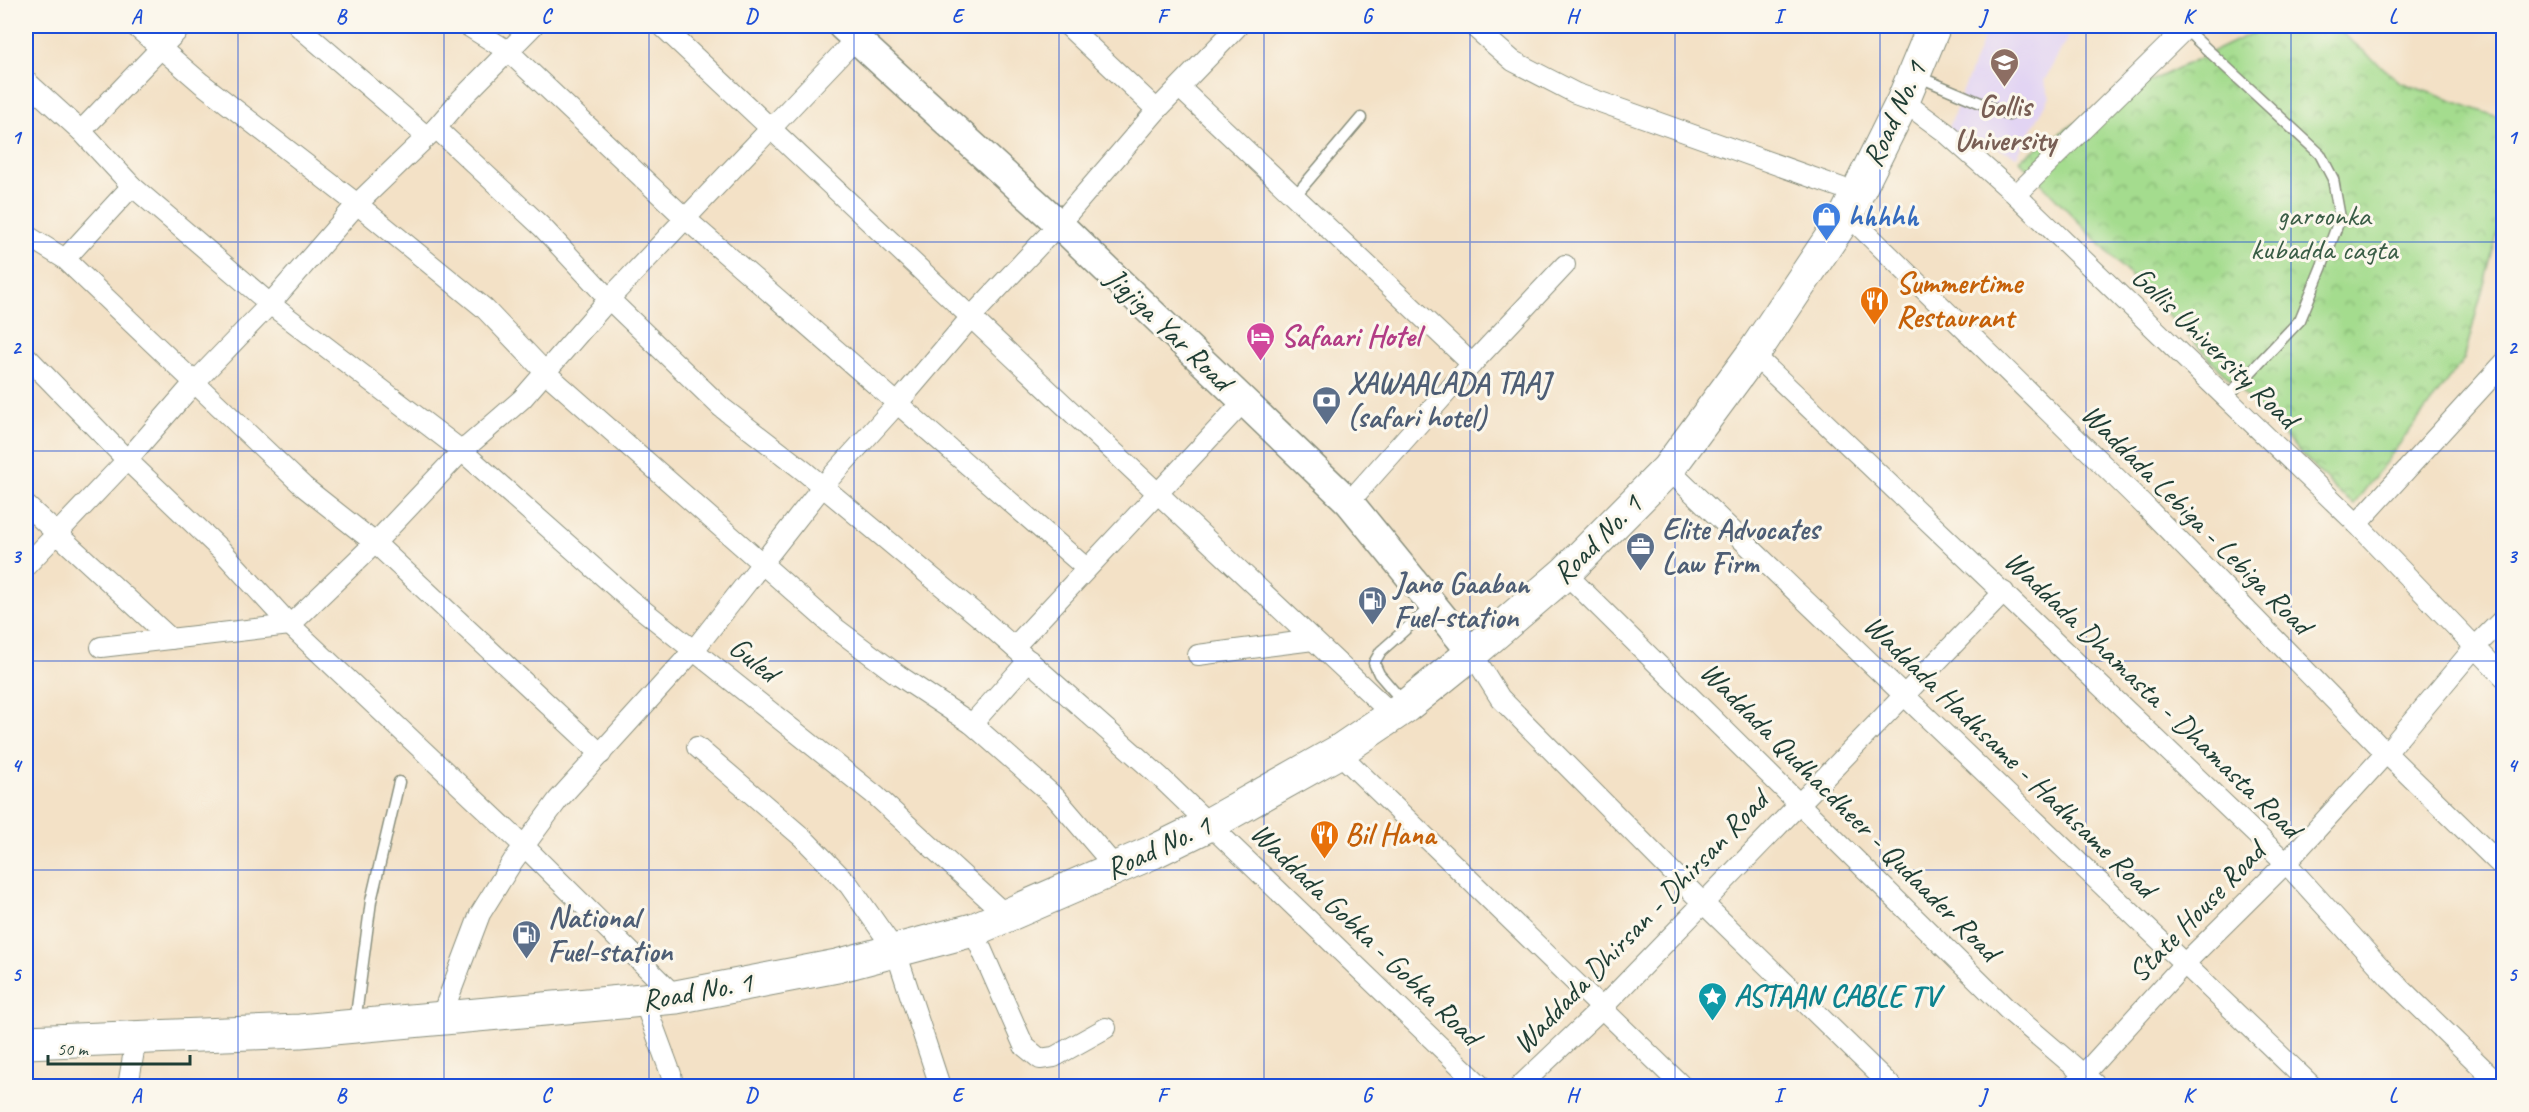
<svg xmlns="http://www.w3.org/2000/svg" width="2529" height="1112" font-family="Caveat,sans-serif">
	<style>
		.built { fill: #e2d4f3 }
		.park { fill: url(#park-crowns); stroke: #628c61; stroke-width: 1.5 }
		.lines { fill: none; stroke-linecap: round; stroke-linejoin: round }
		.lane-casing { stroke: #898f7d; stroke-width: 13 }
		.street-casing { stroke: #898f7d; stroke-width: 22 }
		.secondary-casing { stroke: #898f7d; stroke-width: 31 }
		.highway-casing { stroke: #898f7d; stroke-width: 35 }
		.lane { stroke: #fff; stroke-width: 10 }
		.street { stroke: #fff; stroke-width: 20 }
		.secondary { stroke: #fff; stroke-width: 28 }
		.highway { stroke: #fff; stroke-width: 33 }
		.grid { fill: none; stroke: #1d4ed8; stroke-width: 1.5; stroke-opacity: 0.55 }
		.labels { text-anchor: middle; stroke-width: 6; stroke-linejoin: round; paint-order: stroke }
		.education-label { font-size: 30px; font-weight: bold; fill: #785e54; stroke: #fbf7ec }
		.street-label { font-size: 30px; fill: #1f3d34; stroke: #fbf7ec }
		.park-label { font-size: 30px; fill: #3a5d46; stroke: #fbf7ec }
		.shop-label { font-size: 30px; font-weight: bold; fill: #366cbe; stroke: #fbf7ec; text-anchor: start }
		.food-label { font-size: 30px; font-weight: bold; fill: #c56008; stroke: #fbf7ec; text-anchor: start }
		.hotel-label { font-size: 30px; font-weight: bold; fill: #b23c85; stroke: #fbf7ec; text-anchor: start }
		.service-label { font-size: 30px; font-weight: bold; fill: #4e5e75; stroke: #fbf7ec; text-anchor: start }
		.culture-label { font-size: 30px; font-weight: bold; fill: #0d838f; stroke: #fbf7ec; text-anchor: start }
		.neatline { fill: none; stroke: #1d4ed8; stroke-width: 2 }
		.grid-label { font-size: 20px; text-anchor: middle; font-weight: bold; fill: #1d4ed8 }
	</style>
	<defs>
		<pattern id="park-crowns" width="20" height="18" patternUnits="userSpaceOnUse" patternTransform="scale(1.5)"><rect width="20" height="18" fill="#a4dc8e"/><path d="M2 6a3 3 0 1 1 6 0M12 15a3 3 0 1 1 6 0" fill="none" stroke="#85b475"/></pattern>
	</defs>
	<rect width="100%" height="100%" fill="#fbf7ec"/>
	<filter id="ink" filterUnits="userSpaceOnUse"><feTurbulence type="fractalNoise" baseFrequency=".0167" numOctaves="2"/><feDisplacementMap in="SourceGraphic" scale="12" xChannelSelector="R" yChannelSelector="G"/><feConvolveMatrix kernelMatrix="1 2 1 2 8 2 1 2 1" color-interpolation-filters="sRGB"/></filter>
	<filter id="wash" filterUnits="userSpaceOnUse"><feTurbulence type="fractalNoise" baseFrequency=".008" numOctaves="4" result="noise"/><feDisplacementMap in="SourceGraphic" scale="24" xChannelSelector="R" yChannelSelector="G"/><feGaussianBlur stdDeviation="1.35" result="paint"/><feColorMatrix in="noise" values="0 0 0 0 0 0 0 0 0 0 0 0 0 0 0 0 0 1.4 0 .05"/><feComposite in="paint" operator="in"/></filter>
	<g filter="url(#wash)">
		<rect width="100%" height="100%" fill="#f3e1c6"/>
		<polygon class="built" points="1988,26 2074,26 2044,81 2050,97 2017,156 1948,130"/>
		<polygon class="park" points="2267,26 2334,26 2400,82 2503,119 2503,213 2464,359 2354,504 2341,495 2019,160 2111,100"/>
	</g>
	<g filter="url(#ink)">
		<g class="lines">
			<defs>
				<g id="lane">
					<polyline points="2185,29 2320,154 2333,179 2340,218 2322,266 2300,320 2226,398"/>
					<polyline points="1917,76 2009,115"/>
					<polyline points="1294,197 1361,118"/>
					<polyline points="1404,703 1379,674 1374,663 1381,651 1433,605"/>
					<polyline points="355,1023 371,901 399,782"/>
				</g>
				<g id="street">
					<polyline points="135,26 201,83 357,204 484,308 546,373 834,627 898,675 972,724 1056,798 1116,868"/>
					<polyline points="298,26 426,136"/>
					<polyline points="468,26 508,51 687,220 1086,568"/>
					<polyline points="662,26 1393,715"/>
					<polyline points="1068,26 1157,110"/>
					<polyline points="1473,26 1513,61 1575,93 1856,193"/>
					<polyline points="26,81 81,131 132,186 270,304 462,451 629,599 876,796 1007,916"/>
					<polyline points="1180,88 1472,364"/>
					<polyline points="1903,101 1945,132 2016,195 2357,524 2504,677"/>
					<polyline points="436,128 543,228 609,299 721,407 804,471 983,620 1159,776 1481,1086"/>
					<polyline points="81,131 182,26"/>
					<polyline points="2016,195 2188,26"/>
					<polyline points="1847,214 2144,505 2386,753 2504,868"/>
					<polyline points="26,235 65,259 304,487 375,543 462,451 522,399 609,299 868,26"/>
					<polyline points="65,259 132,186"/>
					<polyline points="1753,354 2286,863 2389,977 2501,1086"/>
					<polyline points="26,356 127,460 222,551 290,625 524,846 676,997"/>
					<polyline points="1668,469 2312,1086"/>
					<polyline points="1349,502 1472,364 1565,265"/>
					<polyline points="26,505 171,639"/>
					<polyline points="2357,524 2504,363"/>
					<polyline points="26,566 127,460 195,382 270,304 357,204 436,128 460,100 533,26"/>
					<polyline points="1565,573 2008,1010 2097,1086"/>
					<polyline points="101,647 290,625 375,543 601,754"/>
					<polyline points="1014,647 1244,401"/>
					<polyline points="1472,653 1500,698 1702,902 1891,1086"/>
					<polyline points="1198,655 1313,640"/>
					<polyline points="972,724 1029,660"/>
					<polyline points="697,747 803,838 849,885 896,952 940,1086"/>
					<polyline points="1338,752 1682,1086"/>
					<polyline points="973,930 1024,1046 1040,1059 1054,1057 1106,1028"/>
					<polyline points="644,1001 671,1074 673,1086"/>
					<polyline points="440,1020 480,914 513,861 558,800 694,650 822,487 897,404 972,316 1059,224 1157,110 1238,26"/>
					<polyline points="128,1086 136,1039"/>
					<polyline points="1520,1086 1601,1009 2004,592"/>
					<polyline points="2073,1086 2184,964 2286,863 2386,753 2474,648 2504,618"/>
				</g>
				<polyline id="secondary" points="842,26 1059,224 1349,502 1472,653"/>
				<polyline id="highway" points="26,1042 300,1031 676,997 837,966 973,930 1153,852 1208,825 1338,752 1406,706 1472,653 1565,573 1668,469 1753,354 1847,214 1903,101 1934,26"/>
			</defs>
			<use href="#lane" class="lane-casing"/>
			<use href="#street" class="street-casing"/>
			<use href="#secondary" class="secondary-casing"/>
			<use href="#highway" class="highway-casing"/>
			<use href="#lane" class="lane"/>
			<use href="#street" class="street"/>
			<use href="#secondary" class="secondary"/>
			<use href="#highway" class="highway"/>
		</g>
	</g>
	<path class="grid" d="M238,26V1086M444,26V1086M649,26V1086M854,26V1086M1059,26V1086M1264,26V1086M1470,26V1086M1675,26V1086M1880,26V1086M2086,26V1086M2291,26V1086M26,242H2504M26,451H2504M26,661H2504M26,870H2504"/>
	<defs>
		<symbol id="university-pin" viewBox="-11 -11 22 30"><path d="M0 17L-7.5 6A9.5 9.5 0 1 1 7.5 6Z" fill="#8d6e63" stroke="#fbf7ec"/><path d="M0-5L7-2L0 1L-7-2ZM-4 1L0 2.5L4 1V4Q0 6-4 4Z" fill="#fff"/></symbol>
		<symbol id="shop-pin" viewBox="-11 -11 22 30"><path d="M0 17L-7.5 6A9.5 9.5 0 1 1 7.5 6Z" fill="#3f7fe0" stroke="#fbf7ec"/><path d="M-5-2.5h2.3a2.7 3.5 0 0 1 5.4 0H5L5.5 6h-11ZM-1.5-2.5h3a1.5 2.3 0 0 0-3 0Z" fill="#fff"/></symbol>
		<symbol id="restaurant-pin" viewBox="-11 -11 22 30"><path d="M0 17L-7.5 6A9.5 9.5 0 1 1 7.5 6Z" fill="#e8710a" stroke="#fbf7ec"/><path d="M-5-6h1v4h1v-4h1v4h1v-4h1v5L-1.5 .5V6h-2V.5L-5-1ZM5-6V6H3V1.5H1.5Q1.5-4 5-6Z" fill="#fff"/></symbol>
		<symbol id="hotel-pin" viewBox="-11 -11 22 30"><path d="M0 17L-7.5 6A9.5 9.5 0 1 1 7.5 6Z" fill="#d1479c" stroke="#fbf7ec"/><path d="M-6-4.5h1.5V1H6V5H4.5V3h-9V5H-6ZM-4 0a1.8 1.8 0 1 1 3.6 0ZM.5 0V-2.5h3Q6-2.5 6 0Z" fill="#fff"/></symbol>
		<symbol id="bank-pin" viewBox="-11 -11 22 30"><path d="M0 17L-7.5 6A9.5 9.5 0 1 1 7.5 6Z" fill="#5c6f8a" stroke="#fbf7ec"/><path d="M-6-4H6V4H-6ZM0-2.3a2.3 2.3 0 1 0 0 4.6a2.3 2.3 0 1 0 0-4.6Z" fill="#fff"/></symbol>
		<symbol id="office-pin" viewBox="-11 -11 22 30"><path d="M0 17L-7.5 6A9.5 9.5 0 1 1 7.5 6Z" fill="#5c6f8a" stroke="#fbf7ec"/><path d="M-6-3h4V-5.5h4V-3h4V5H-6ZM-1-4.5V-3h2v-1.5ZM-6 0V1H6V0Z" fill="#fff"/></symbol>
		<symbol id="fuel-pin" viewBox="-11 -11 22 30"><path d="M0 17L-7.5 6A9.5 9.5 0 1 1 7.5 6Z" fill="#5c6f8a" stroke="#fbf7ec"/><path d="M-5.5-6h7V0h2V4h1.3V-2.5L3-4.5l.8-.8L6-3V5H2.5V1h-1V6h-7ZM-4.2-4.7v3.2H.2V-4.7Z" fill="#fff"/></symbol>
		<symbol id="sight-pin" viewBox="-11 -11 22 30"><path d="M0 17L-7.5 6A9.5 9.5 0 1 1 7.5 6Z" fill="#0f9aa8" stroke="#fbf7ec"/><path d="M0-6L1.8-2.2L6-1.7L2.9 1.2L3.7 5.4L0 3.3L-3.7 5.4L-2.9 1.2L-6-1.7L-1.8-2.2Z" fill="#fff"/></symbol>
	</defs>
	<g fill-rule="evenodd">
		<use href="#university-pin" x="1988" y="46" width="33" height="45"/>
		<use href="#shop-pin" x="1810" y="200" width="33" height="45"/>
		<use href="#restaurant-pin" x="1858" y="284" width="33" height="45"/>
		<use href="#hotel-pin" x="1244" y="320" width="33" height="45"/>
		<use href="#bank-pin" x="1310" y="384" width="33" height="45"/>
		<use href="#office-pin" x="1624" y="530" width="33" height="45"/>
		<use href="#fuel-pin" x="1356" y="584" width="33" height="45"/>
		<use href="#restaurant-pin" x="1308" y="818" width="33" height="45"/>
		<use href="#fuel-pin" x="510" y="918" width="33" height="45"/>
		<use href="#sight-pin" x="1696" y="980" width="33" height="45"/>
	</g>
	<g class="labels">
		<g class="education-label">
			<text x="2005" y="116">Gollis<tspan x="2005" dy="34">University</tspan></text>
		</g>
		<g class="street-label">
			<text transform="translate(1894 114) rotate(-65)" y="10">Road No. 1</text>
			<text transform="translate(1169 329) rotate(44)" y="10">Jigjiga Yar Road</text>
			<text transform="translate(2215 347) rotate(44)" y="10">Gollis University Road</text>
			<text transform="translate(2197 519) rotate(45)" y="10">Waddada Lebiga - Lebiga Road</text>
			<text transform="translate(1597 539) rotate(-45)" y="10">Road No. 1</text>
			<text transform="translate(754 659) rotate(39)" y="10">Guled</text>
			<text transform="translate(2153 694) rotate(44)" y="10">Waddada Dhamasta - Dhamasta Road</text>
			<text transform="translate(2010 756) rotate(44)" y="10">Waddada Hadhsame - Hadhsame Road</text>
			<text transform="translate(1850 811) rotate(45)" y="10">Waddada Qudhacdheer - Qudaader Road</text>
			<text transform="translate(1158 847) rotate(-25)" y="10">Road No. 1</text>
			<text transform="translate(2196 912) rotate(-46)" y="10">State House Road</text>
			<text transform="translate(1640 922) rotate(-46)" y="10">Waddada Dhirsan - Dhirsan Road</text>
			<text transform="translate(1366 934) rotate(44)" y="10">Waddada Gobka - Gobka Road</text>
			<text transform="translate(697 991) rotate(-10)" y="10">Road No. 1</text>
		</g>
		<g class="park-label">
			<text x="2324" y="225">garoonka<tspan x="2324" dy="34">kubadda cagta</tspan></text>
		</g>
		<g class="shop-label">
			<text x="1848" y="226">hhhhh</text>
		</g>
		<g class="food-label">
			<text x="1896" y="293">Summertime<tspan x="1896" dy="34">Restaurant</tspan></text>
			<text x="1345" y="844">Bil Hana</text>
		</g>
		<g class="hotel-label">
			<text x="1281" y="346">Safaari Hotel</text>
		</g>
		<g class="service-label">
			<text x="1347" y="393">XAWAALADA TAAJ<tspan x="1347" dy="34">(safari hotel)</tspan></text>
			<text x="1662" y="539">Elite Advocates<tspan x="1662" dy="34">Law Firm</tspan></text>
			<text x="1394" y="593">Jano Gaaban<tspan x="1394" dy="34">Fuel-station</tspan></text>
			<text x="548" y="927">National<tspan x="548" dy="34">Fuel-station</tspan></text>
		</g>
		<g class="culture-label">
			<text x="1734" y="1006">ASTAAN CABLE TV</text>
		</g>
	</g>
	<rect width="2529" height="1112" fill="none" stroke="#fbf7ec" stroke-width="66"/>
	<path d="M48 1055v9h142v-9" fill="none" stroke="#1f3d34" stroke-width="3"/>
	<text x="57" y="1055" font-size="18" fill="#1f3d34" stroke="#fbf7ec" stroke-width="4.5" paint-order="stroke">50 m</text>
	<rect x="33" y="33" width="2463" height="1046" class="neatline"/>
	<g class="grid-label">
		<text x="136" y="23">A</text>
		<text x="341" y="23">B</text>
		<text x="546" y="23">C</text>
		<text x="751" y="23">D</text>
		<text x="957" y="23">E</text>
		<text x="1162" y="23">F</text>
		<text x="1367" y="23">G</text>
		<text x="1572" y="23">H</text>
		<text x="1778" y="23">I</text>
		<text x="1983" y="23">J</text>
		<text x="2188" y="23">K</text>
		<text x="2393" y="23">L</text>
		<text x="16" y="144">1</text>
		<text x="2512" y="144">1</text>
		<text x="16" y="354">2</text>
		<text x="2512" y="354">2</text>
		<text x="16" y="563">3</text>
		<text x="2512" y="563">3</text>
		<text x="16" y="772">4</text>
		<text x="2512" y="772">4</text>
		<text x="16" y="981">5</text>
		<text x="2512" y="981">5</text>
		<text x="136" y="1102">A</text>
		<text x="341" y="1102">B</text>
		<text x="546" y="1102">C</text>
		<text x="751" y="1102">D</text>
		<text x="957" y="1102">E</text>
		<text x="1162" y="1102">F</text>
		<text x="1367" y="1102">G</text>
		<text x="1572" y="1102">H</text>
		<text x="1778" y="1102">I</text>
		<text x="1983" y="1102">J</text>
		<text x="2188" y="1102">K</text>
		<text x="2393" y="1102">L</text>
	</g>
</svg>
